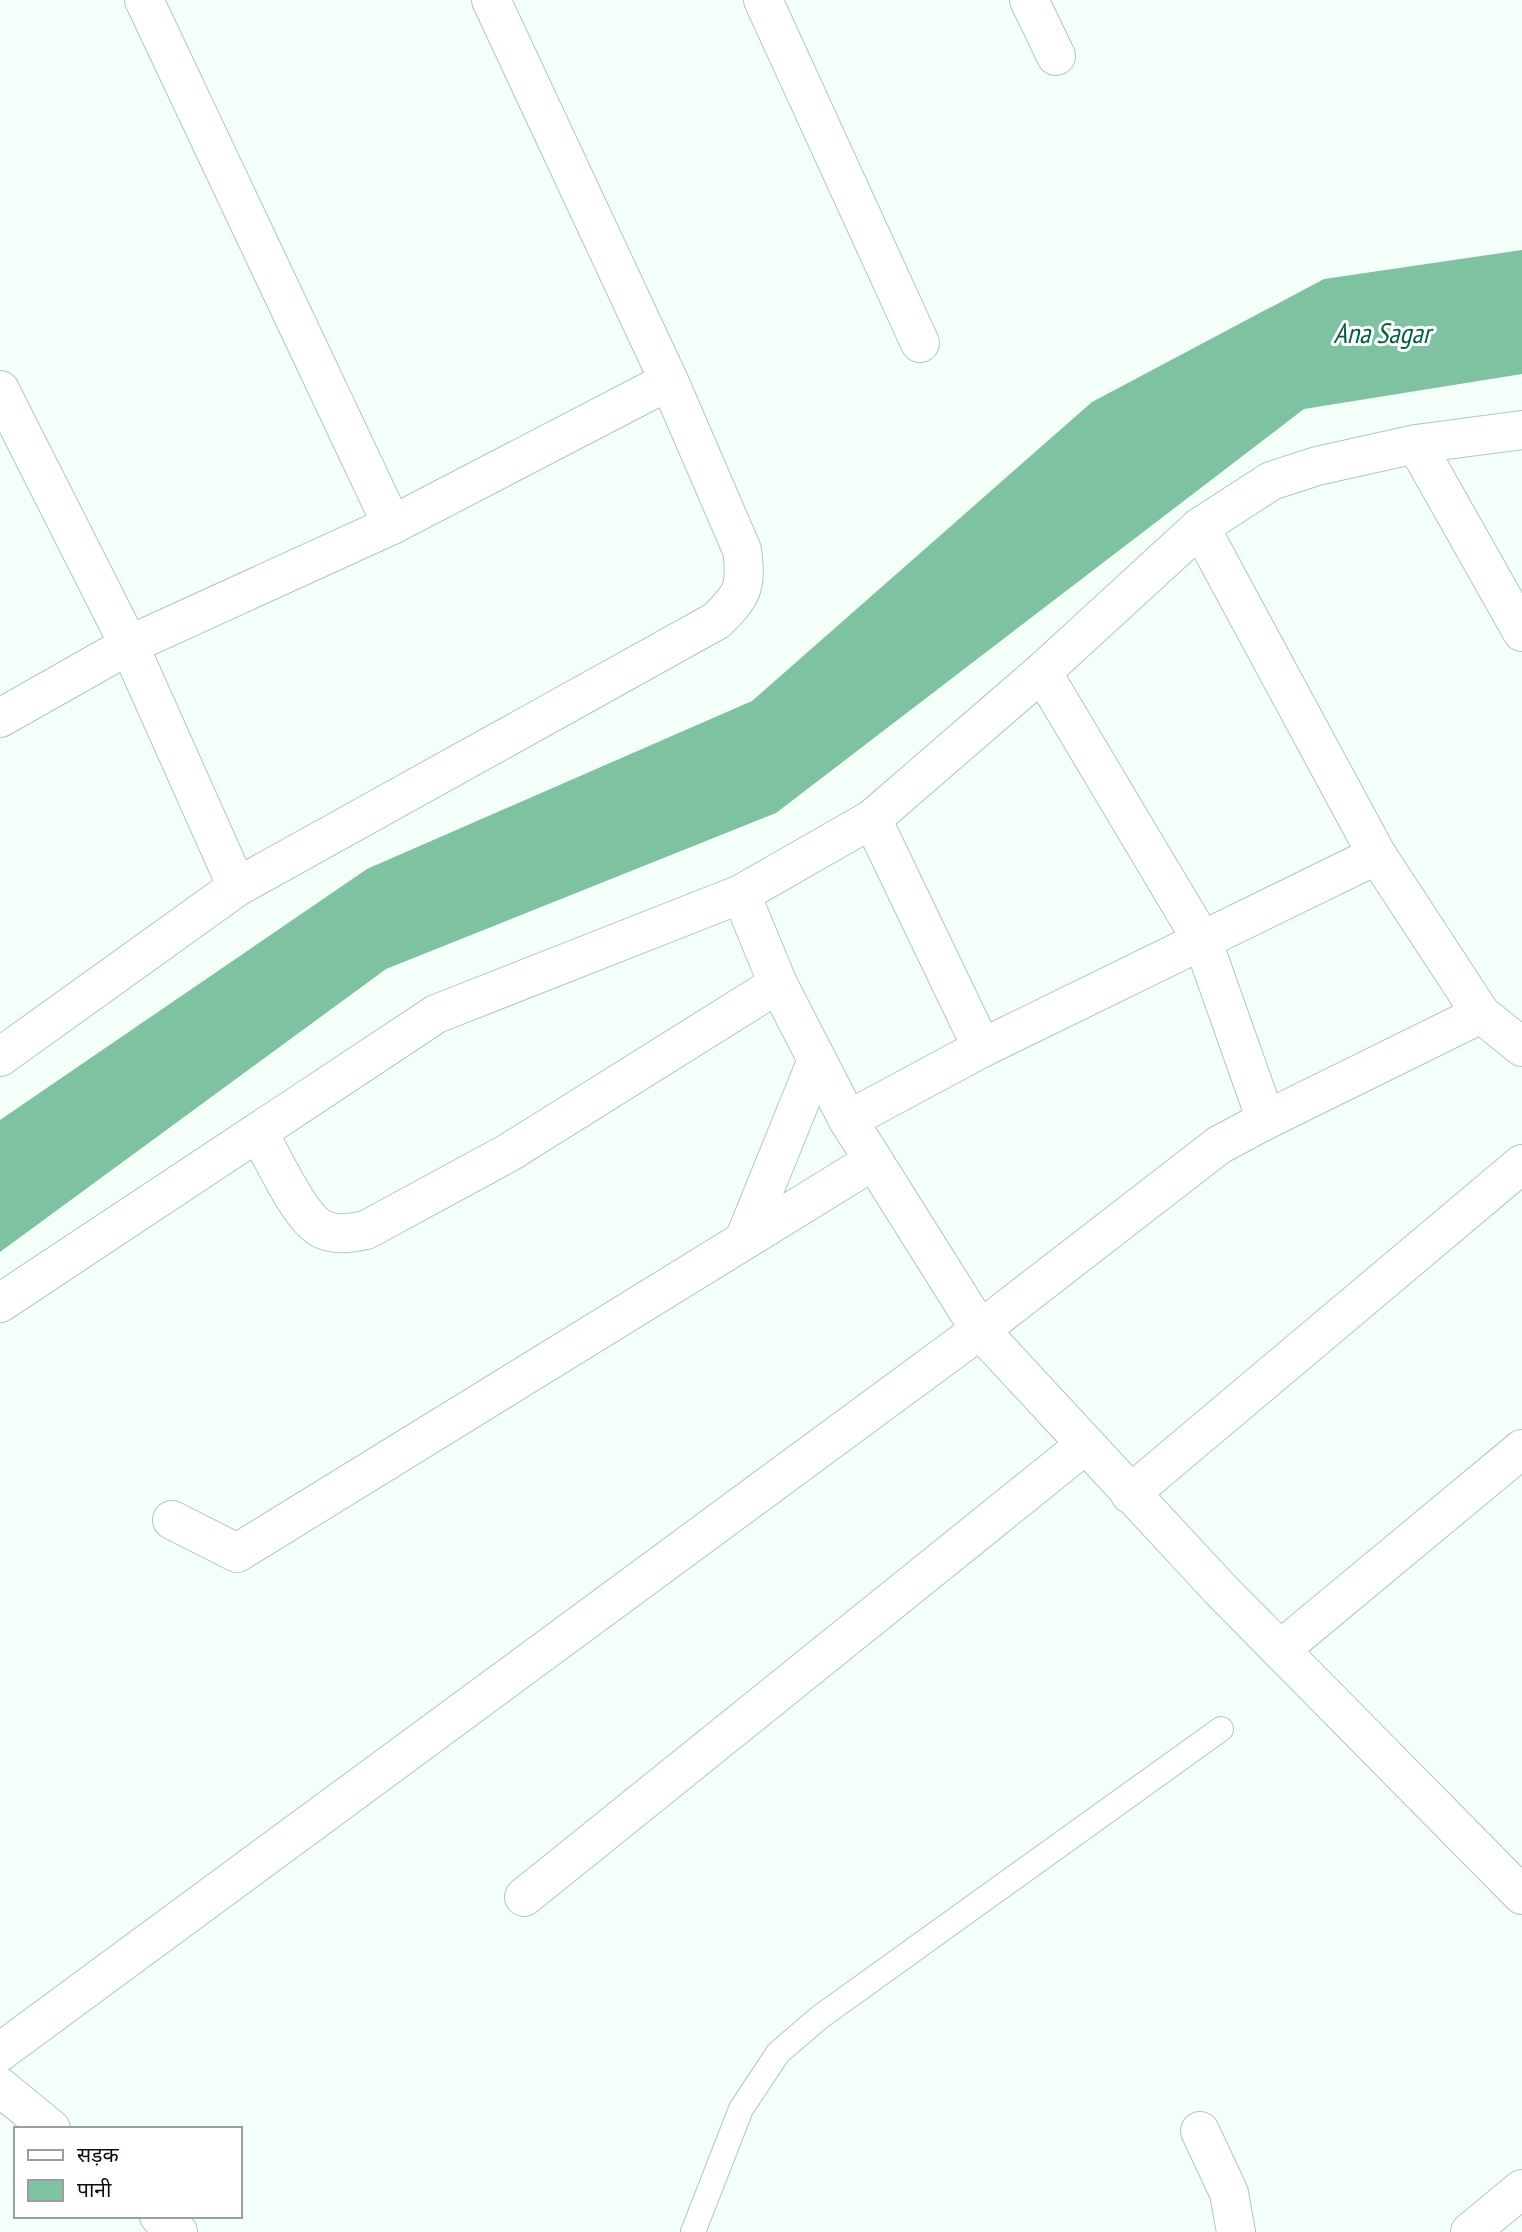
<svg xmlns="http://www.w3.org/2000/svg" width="1522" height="2232" font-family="'PT Sans Narrow','Noto Sans Devanagari',sans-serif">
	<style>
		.water { fill: #7ec2a2 }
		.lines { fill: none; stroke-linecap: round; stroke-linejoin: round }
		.service-casing { stroke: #aecabc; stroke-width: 26 }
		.minor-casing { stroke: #aecabc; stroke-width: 40 }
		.service { stroke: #fff; stroke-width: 24 }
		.minor { stroke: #fff; stroke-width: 38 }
		.labels { text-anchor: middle; stroke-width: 6; stroke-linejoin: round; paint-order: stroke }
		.water-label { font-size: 28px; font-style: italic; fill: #086042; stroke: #fff }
	</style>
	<rect width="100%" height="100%" fill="#f3fff8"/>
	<polygon class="water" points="1522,250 1522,374 1304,409 776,813 386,969 0,1252 0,1120 367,869 752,701 1092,402 1324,279"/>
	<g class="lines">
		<defs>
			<polyline id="service" points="693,2232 741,2109 778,2053 820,2017 1221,1729"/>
			<g id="minor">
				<polyline points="144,0 392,525"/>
				<polyline points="763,0 920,343"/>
				<polyline points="1029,0 1056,56"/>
				<polyline points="0,390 129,645 237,887"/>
				<polyline points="1416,444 1522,632"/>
				<polyline points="1200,527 1377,855 1481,1014 1522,1047"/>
				<polyline points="0,718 129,645 392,525 669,381"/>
				<polyline points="872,819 982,1048"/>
				<polyline points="741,894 778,984 848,1120 980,1330 1220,1589 1522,1895"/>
				<path d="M0,1057L237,887L716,621C743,595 747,587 742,550L669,381L491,0"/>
				<polyline points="848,1120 982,1048 1377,855"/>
				<polyline points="1266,1120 1481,1014"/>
				<path d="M258,1132C272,1155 299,1218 322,1229C337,1236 351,1233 366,1230L508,1153L778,984"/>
				<polyline points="744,1240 817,1060"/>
				<polyline points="0,1303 436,1014 741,894 872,819 1042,672 1200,527 1271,481 1317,466 1416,444 1522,430"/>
				<polyline points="1130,1494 1522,1164"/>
				<polyline points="172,1520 237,1553 873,1161"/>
				<polyline points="1280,1650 1522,1449"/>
				<polyline points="524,1897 1085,1445"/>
				<polyline points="0,2052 980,1330 1219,1145 1266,1120 1203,942 1042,672"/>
				<polyline points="0,2087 51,2129"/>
				<polyline points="1200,2131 1229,2193 1236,2232"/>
				<polyline points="159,2216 178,2232"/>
				<polyline points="1470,2232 1522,2189"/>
			</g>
		</defs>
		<use href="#service" class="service-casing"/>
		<use href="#minor" class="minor-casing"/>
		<use href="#service" class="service"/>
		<use href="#minor" class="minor"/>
	</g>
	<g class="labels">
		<g class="water-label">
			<text x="1382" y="343">Ana Sagar</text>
		</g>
	</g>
	<rect x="14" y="2127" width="228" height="91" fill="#ffffff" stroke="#9c9f9e" stroke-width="2"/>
	<rect x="28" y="2150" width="35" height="10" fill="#ffffff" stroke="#9c9f9e" stroke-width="2"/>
	<text x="77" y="2162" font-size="21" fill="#07100c">सड़क</text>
	<rect x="28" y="2180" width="35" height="21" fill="#7ec2a2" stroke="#9c9f9e" stroke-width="2"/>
	<text x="77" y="2197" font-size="21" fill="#07100c">पानी</text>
</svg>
